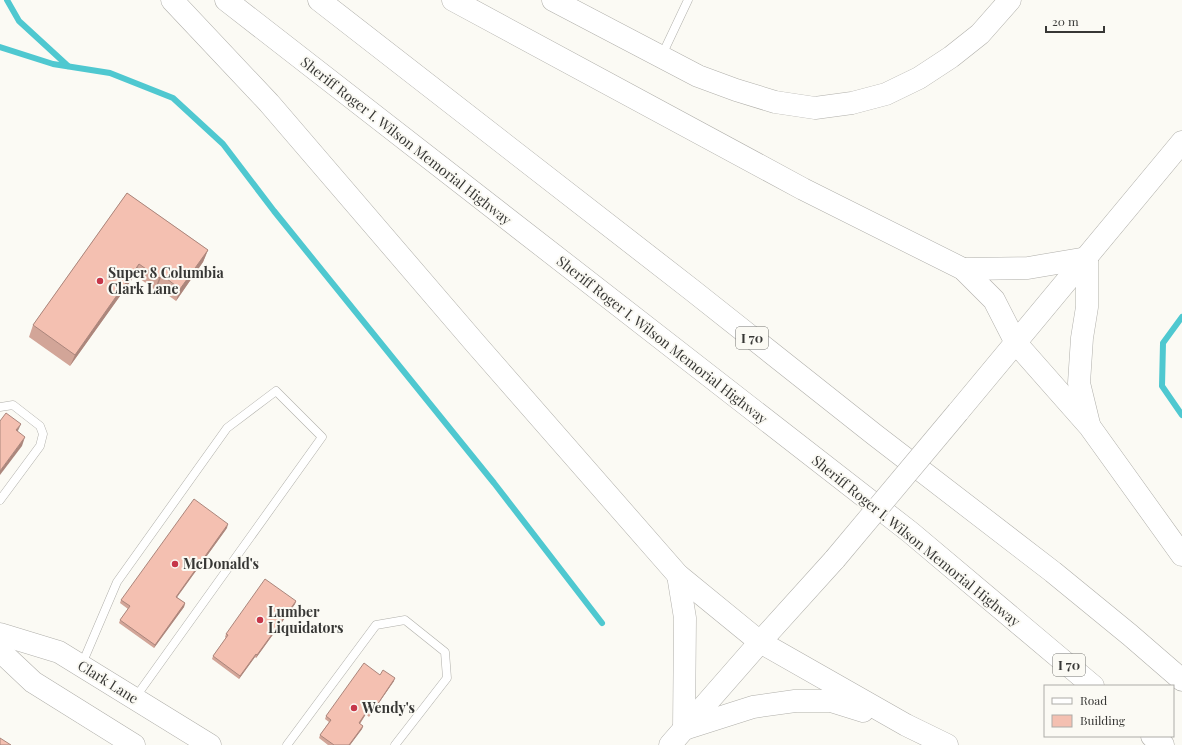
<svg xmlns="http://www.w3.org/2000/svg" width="1182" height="745" font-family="'Playfair Display',serif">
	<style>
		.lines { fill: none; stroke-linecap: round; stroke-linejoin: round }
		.stream { stroke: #4fc8d0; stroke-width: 6 }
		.lane-casing { stroke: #b0afaa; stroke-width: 9 }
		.secondary-casing { stroke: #b0afaa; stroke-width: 23 }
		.highway-casing { stroke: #b0afaa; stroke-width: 23 }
		.lane { stroke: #fff; stroke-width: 8 }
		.secondary { stroke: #fff; stroke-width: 22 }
		.highway { stroke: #fff; stroke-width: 22 }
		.highway-bridge-casing { stroke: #b0afaa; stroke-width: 23; stroke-linecap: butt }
		.highway-bridge { stroke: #fff; stroke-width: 22 }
		.wall { fill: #d2a598 }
		.shaded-wall { fill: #ab867c }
		.building { fill: #f4c0b1; stroke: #ab867c }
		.poi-dot { fill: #c63649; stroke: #fbfaf4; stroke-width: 1.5 }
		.labels { text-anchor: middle; stroke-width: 4; stroke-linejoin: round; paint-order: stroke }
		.shield { fill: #fbfaf4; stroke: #72726e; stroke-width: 1 }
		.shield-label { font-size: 13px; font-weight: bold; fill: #373735 }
		.street-label { font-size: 14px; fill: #373735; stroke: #fbfaf4 }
		.poi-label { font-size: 14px; font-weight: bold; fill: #373735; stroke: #fbfaf4; text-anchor: start }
	</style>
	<rect width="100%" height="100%" fill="#fbfaf4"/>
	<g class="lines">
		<g class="stream">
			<polyline points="7,0 19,21 68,66"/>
			<polyline points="0,47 53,64 110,73 173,98 223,144 274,211 494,483 602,623"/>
			<polyline points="1182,317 1163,343 1162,386 1182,415"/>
		</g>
		<defs>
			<g id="lane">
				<polyline points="662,55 688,0"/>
				<polyline points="0,407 13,405 40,426 43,434 40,446 0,500"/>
				<polyline points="82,664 117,582 227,428 276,391 322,437 135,698"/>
				<polyline points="287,745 376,625 405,620 445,652 447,678 395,745"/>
			</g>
			<g id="secondary">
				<polyline points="553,0 698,76 736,90 775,102 815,108 852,103 886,94 919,78 951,57 980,34 1010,0"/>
				<polyline points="0,634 59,652 210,745"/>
				<polyline points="0,651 33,682 134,745"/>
			</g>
			<g id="highway">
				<polyline points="172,0 269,103 475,343 678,575 760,642 906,725 947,745"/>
				<polyline points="226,0 910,532 1093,686"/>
				<polyline points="319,0 692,290 875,435 1053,572 1130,635 1182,680"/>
				<polyline points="453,0 803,189 963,269 994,300 1016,343 1090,427 1182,555"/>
				<polyline points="1087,258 1087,307 1082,338 1079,383 1089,424"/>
				<polyline points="963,269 1028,268 1087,258"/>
				<polyline points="958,412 1182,142"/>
				<polyline points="678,575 685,618 684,729"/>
				<polyline points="684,729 753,707 795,701 831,701 863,711"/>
				<polyline points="1152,736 1163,745"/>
				<polyline points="670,745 760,642 835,559"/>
			</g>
		</defs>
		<use href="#lane" class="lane-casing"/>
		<use href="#secondary" class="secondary-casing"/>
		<use href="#highway" class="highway-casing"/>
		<use href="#lane" class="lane"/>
		<use href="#secondary" class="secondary"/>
		<use href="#highway" class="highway"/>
		<defs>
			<polyline id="highway-bridge" points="835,559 958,412"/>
		</defs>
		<use href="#highway-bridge" class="highway-bridge-casing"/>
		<use href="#highway-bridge" class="highway-bridge"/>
	</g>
	<g class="wall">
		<polygon points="127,193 208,250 203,262 176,301 157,287 155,290 135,275 70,366 29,337 33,325"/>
		<polygon points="227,528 177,597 185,603 184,607 154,648 119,623 120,620 128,609 120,603 121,600"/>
		<polygon points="296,601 295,604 256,658 255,657 239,679 212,659 213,656 226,638 225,637 226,634"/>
		<polygon points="380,675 394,681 369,717 366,714 360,724 363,726 362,729 350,745 328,745 319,738 320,735 329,722 325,719 326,716"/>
	</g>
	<g class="shaded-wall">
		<polygon points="208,250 203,262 176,301 180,289"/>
		<polygon points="139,264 135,275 70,366 75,355"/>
		<polygon points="162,275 157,287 155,290 159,278"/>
		<polygon points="21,424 17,433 16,430"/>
		<polygon points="25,437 22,446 0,475 0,471"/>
		<polygon points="228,524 227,528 175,600 176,597"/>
		<polygon points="296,601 295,604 256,658 257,655"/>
		<polygon points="185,603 184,607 154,648 155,645"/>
		<polygon points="256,654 255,657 239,679 240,676"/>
		<polygon points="395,678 394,681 369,717"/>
		<polygon points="367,711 366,714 358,726 359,723"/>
		<polygon points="363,726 362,729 350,745 349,745"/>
	</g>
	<g class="building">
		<polygon points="127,193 208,250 180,289 162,275 159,278 139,264 75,355 33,325"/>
		<polygon points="6,413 21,424 16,430 25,437 0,471 0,421"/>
		<polygon points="194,499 228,524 176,597 185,603 155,645 120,620 130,606 121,600"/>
		<polygon points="265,579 296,601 257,655 256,654 240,676 213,656 228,635 226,634"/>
		<polygon points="364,663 380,675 383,670 395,678 371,714 367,711 359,723 363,726 349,745 334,745 320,735 331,720 326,716"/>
		<polygon points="0,738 11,745 0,745"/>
	</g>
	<g class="poi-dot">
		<circle cx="100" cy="281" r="4"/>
		<circle cx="175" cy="564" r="4"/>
		<circle cx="260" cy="620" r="4"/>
		<circle cx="354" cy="708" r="4"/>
	</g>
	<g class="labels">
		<g class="shield">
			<rect x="736" y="327" width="32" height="22" rx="3"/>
			<rect x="1053" y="654" width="32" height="22" rx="3"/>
		</g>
		<g class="shield-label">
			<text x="752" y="343">I 70</text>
			<text x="1069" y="670">I 70</text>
		</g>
		<g class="street-label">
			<text transform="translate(406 141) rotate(38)" y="5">Sheriff Roger I. Wilson Memorial Highway</text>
			<text transform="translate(662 340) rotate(38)" y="5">Sheriff Roger I. Wilson Memorial Highway</text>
			<text transform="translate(916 541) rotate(39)" y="5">Sheriff Roger I. Wilson Memorial Highway</text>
			<text transform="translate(108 682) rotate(32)" y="5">Clark Lane</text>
		</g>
		<g class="poi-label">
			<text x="108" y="278">Super 8 Columbia<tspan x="108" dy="16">Clark Lane</tspan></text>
			<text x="183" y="569">McDonald's</text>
			<text x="268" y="617">Lumber<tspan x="268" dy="16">Liquidators</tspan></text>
			<text x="362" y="713">Wendy's</text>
		</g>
	</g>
	<rect x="1044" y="685" width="130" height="52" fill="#fbfaf4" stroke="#adaca8"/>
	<rect x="1052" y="698" width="20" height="6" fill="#ffffff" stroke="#adaca8"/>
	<text x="1080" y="705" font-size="12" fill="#373735">Road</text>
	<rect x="1052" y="715" width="20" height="12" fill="#f4c0b1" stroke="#adaca8"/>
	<text x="1080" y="725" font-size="12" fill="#373735">Building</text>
	<path d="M1046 26v6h58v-6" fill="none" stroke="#373735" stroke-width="2"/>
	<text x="1052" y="26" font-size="12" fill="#373735" stroke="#fbfaf4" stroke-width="3" paint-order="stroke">20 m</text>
</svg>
